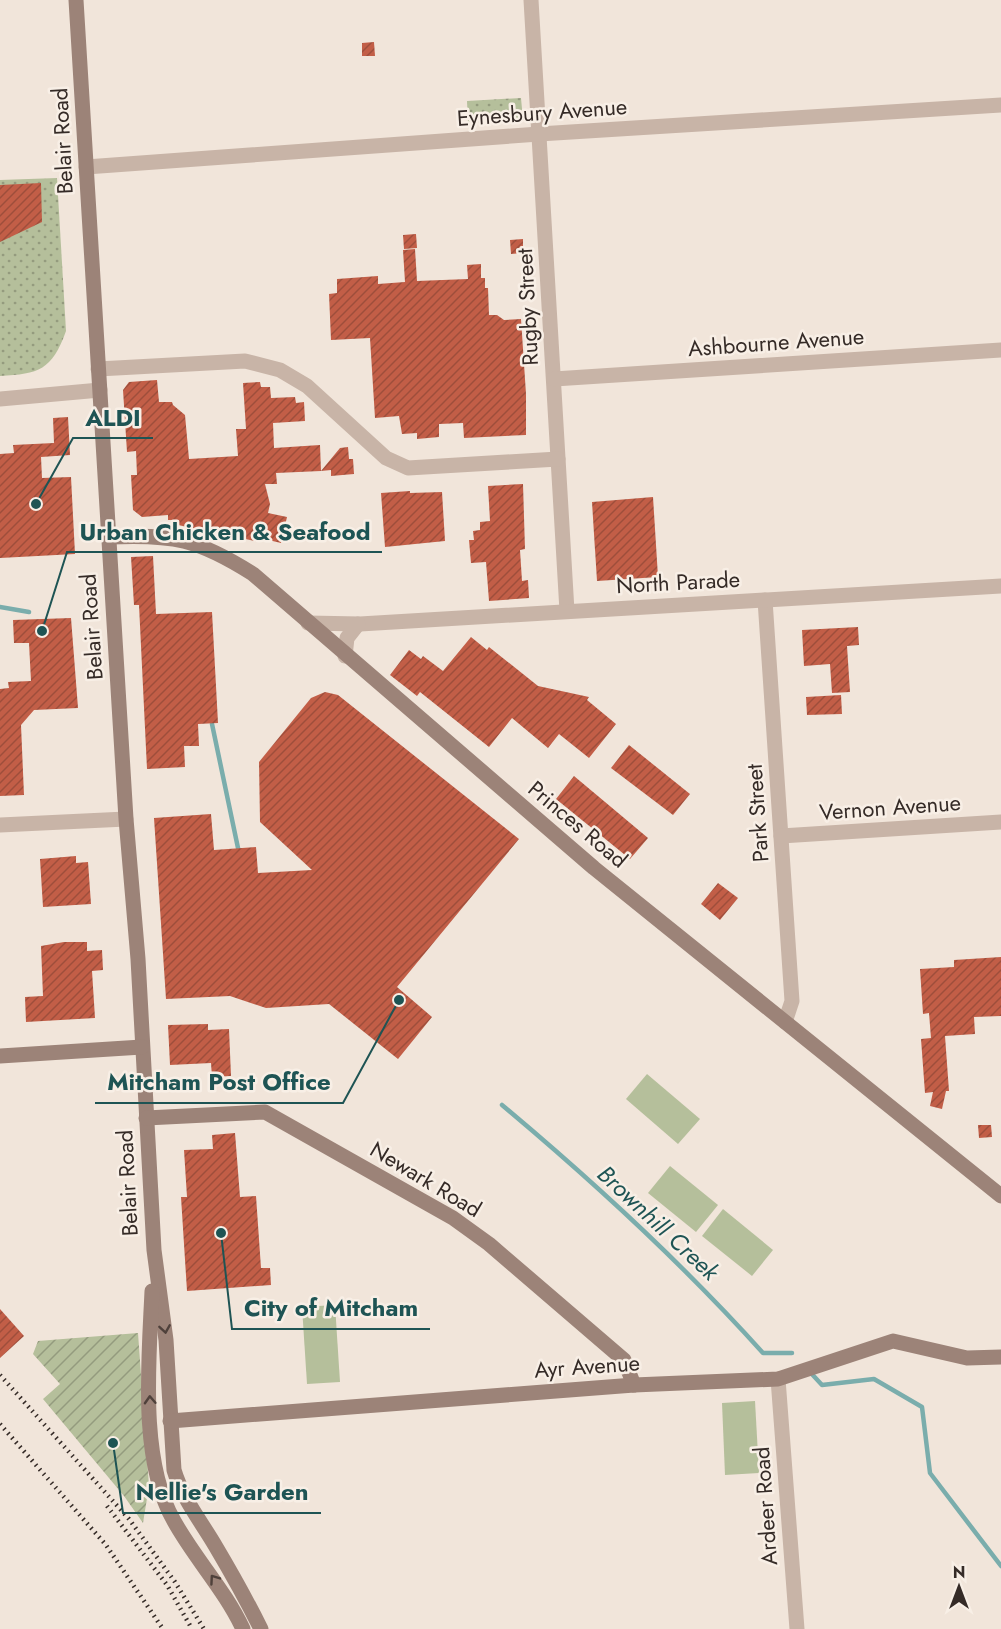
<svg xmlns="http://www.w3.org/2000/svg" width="1001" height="1629" font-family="Jost,sans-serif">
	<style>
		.park { fill: url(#park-dots) }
		.garden { fill: url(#garden-furrows) }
		.pitch { fill: #b5bf9b }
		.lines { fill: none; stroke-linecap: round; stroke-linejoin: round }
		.stream { stroke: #7aadac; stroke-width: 4.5 }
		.building { fill: url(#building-hatch) }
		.street { stroke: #c8b4a7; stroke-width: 15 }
		.secondary { stroke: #9c8378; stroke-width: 15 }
		.rail { stroke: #352b27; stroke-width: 4.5; stroke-dasharray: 1.5 4.5; stroke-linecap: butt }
		.oneway { stroke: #4f413b }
		.labels { text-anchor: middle; stroke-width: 5; stroke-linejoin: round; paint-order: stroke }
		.street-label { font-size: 22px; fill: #352b27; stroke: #f8efe6 }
		.water-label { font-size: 24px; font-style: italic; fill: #1e5454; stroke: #f8efe6 }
		.leader { fill: none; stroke: #1e5454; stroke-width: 2 }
		.callout-dot { fill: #1e5454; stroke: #f8efe6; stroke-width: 2 }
		.callout-label { font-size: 24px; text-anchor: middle; font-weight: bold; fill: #1e5454; stroke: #f8efe6; stroke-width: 5; stroke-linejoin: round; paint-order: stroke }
	</style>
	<defs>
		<pattern id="park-dots" width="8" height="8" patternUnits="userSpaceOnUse" patternTransform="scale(1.5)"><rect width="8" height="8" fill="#b5bf9b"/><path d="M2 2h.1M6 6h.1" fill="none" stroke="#949b7e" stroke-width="1.8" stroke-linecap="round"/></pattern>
		<pattern id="garden-furrows" width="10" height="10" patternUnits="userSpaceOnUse" patternTransform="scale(1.5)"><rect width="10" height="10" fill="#b5bf9b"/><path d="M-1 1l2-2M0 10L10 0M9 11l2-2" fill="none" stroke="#949b7e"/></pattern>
		<pattern id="building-hatch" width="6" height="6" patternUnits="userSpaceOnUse" patternTransform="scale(1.5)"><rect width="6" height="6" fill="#c25e47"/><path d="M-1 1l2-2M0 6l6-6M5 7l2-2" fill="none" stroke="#9e4e3b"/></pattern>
	</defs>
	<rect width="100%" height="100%" fill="#f1e5da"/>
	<g class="park">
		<polygon points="521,98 523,120 468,123 467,101"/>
		<path d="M57,178L66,331C52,370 39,374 0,376V180Z"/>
	</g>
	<polygon class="garden" points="138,1333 149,1486 143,1523 124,1496 43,1399 60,1384 33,1354 38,1341"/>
	<g class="pitch">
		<polygon points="647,1074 700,1119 678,1144 626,1099"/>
		<polygon points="670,1166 718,1205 696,1232 648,1193"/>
		<polygon points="723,1209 773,1250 752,1276 702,1236"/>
		<polygon points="335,1305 340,1382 307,1384 302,1307"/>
		<polygon points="755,1401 759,1473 725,1475 722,1403"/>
	</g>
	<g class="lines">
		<g class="stream">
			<polyline points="0,607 29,612"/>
			<polyline points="212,724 238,848"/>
			<path d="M502,1105C594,1182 683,1264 763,1353H792"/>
			<polyline points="810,1372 822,1385 874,1379 922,1407 930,1473 1001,1566"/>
		</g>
	</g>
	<g class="building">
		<polygon points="374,42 375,56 362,56 362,43"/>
		<polygon points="41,183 42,222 0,242 0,185"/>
		<polygon points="416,234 417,248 404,249 403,235"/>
		<polygon points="523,239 523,253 511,254 510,240"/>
		<polygon points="415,249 417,281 468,279 467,265 481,264 481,278 485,278 485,288 488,288 489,315 497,315 504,320 521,319 526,394 526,435 464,438 463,423 439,424 439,437 417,439 417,433 402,434 399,416 375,418 370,338 331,340 329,294 337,293 337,279 378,276 378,284 405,282 403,250"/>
		<polygon points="157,380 159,402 172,402 173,405 185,415 189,459 238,456 236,429 246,429 243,383 260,382 261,387 270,387 271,398 295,397 296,403 304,402 305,421 273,423 274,448 320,445 321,471 276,473 277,484 265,484 270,504 268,513 287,517 281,543 260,538 259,542 178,525 179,520 168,520 168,515 142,517 133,510 131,475 137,475 136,451 127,452 123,390 129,382"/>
		<polygon points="68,417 70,455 41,457 42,478 71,477 75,554 0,558 0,454 14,453 13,445 54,443 53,418"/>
		<polygon points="348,447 349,459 353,459 354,474 331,476 331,470 321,471 340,448"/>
		<polygon points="523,484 525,549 520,550 522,581 528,580 529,598 489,601 486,562 471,563 469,540 474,540 473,531 480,530 480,522 490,521 488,486"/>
		<polygon points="410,491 410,493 442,492 445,541 385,547 381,493"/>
		<polygon points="653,497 658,577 597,581 592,502"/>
		<polygon points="153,556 156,614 212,612 218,723 198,724 199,746 184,746 185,767 147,769 139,605 134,605 131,557"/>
		<polygon points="71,618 78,708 34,710 21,725 24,795 0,796 0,689 9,688 8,682 31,681 29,643 14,643 13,620"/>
		<polygon points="858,627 859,645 847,646 850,692 832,693 830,664 804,666 802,630"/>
		<polygon points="471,637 487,650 489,647 538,686 589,697 587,700 616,724 589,758 559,734 548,748 512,718 489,747 420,692 417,696 390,675 409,650 421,659 423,656 443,671"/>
		<polygon points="325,692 338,695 519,839 397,987 432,1017 398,1059 329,1004 266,1008 230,996 166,999 154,818 211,814 214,850 256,847 258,873 312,870 260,822 259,762 311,698"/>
		<polygon points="841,695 842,714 807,715 806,697"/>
		<polygon points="629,745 690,794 673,815 611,768"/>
		<polygon points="574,776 648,838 630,859 556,799"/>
		<polygon points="76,856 76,863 88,862 91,904 43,907 40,859"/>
		<polygon points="718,883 738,898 720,920 701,904"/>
		<polygon points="64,942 87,942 87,951 102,950 103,970 92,971 95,1018 26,1022 25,997 43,996 41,946"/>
		<polygon points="1001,957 1001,1016 974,1017 975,1034 945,1036 949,1091 946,1091 942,1109 930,1106 933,1092 925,1093 921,1039 931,1038 929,1013 923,1014 920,969 954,967 954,960"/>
		<polygon points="208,1024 208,1030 229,1029 231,1076 212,1077 211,1063 170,1065 168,1025"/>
		<polygon points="978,1125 991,1125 992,1137 979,1138"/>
		<polygon points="235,1133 240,1197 256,1196 261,1268 270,1268 271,1285 187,1291 181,1197 187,1197 184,1150 213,1149 212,1135"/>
		<polygon points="0,1309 24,1336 0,1358"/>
	</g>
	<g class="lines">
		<g class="street">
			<polyline points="531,0 567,611"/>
			<polyline points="86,167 539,134 1001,105"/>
			<polyline points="98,369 245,361 280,370 307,386 386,458 408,468 558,459"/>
			<polyline points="554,379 1001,350"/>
			<polyline points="0,399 100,390"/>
			<polyline points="765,600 792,1001 785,1022"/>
			<polyline points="308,623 360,624 1001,586"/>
			<polyline points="345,656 347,638 358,624"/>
			<polyline points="0,825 126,819"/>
			<polyline points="781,836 1001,822"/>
			<polyline points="778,1379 797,1629"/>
		</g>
		<g class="secondary">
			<path d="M76,0L126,819L138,959L154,1250L166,1340L174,1470C183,1500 201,1521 216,1547C232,1574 247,1601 261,1629"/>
			<path d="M109,537C173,534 198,539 253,574L594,868L1001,1196"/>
			<polyline points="0,1056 142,1047"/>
			<polyline points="146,1118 265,1112 453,1218 489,1244 624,1360 634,1385"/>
			<path d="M152,1291C149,1359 139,1460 174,1521C195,1559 225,1590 243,1629"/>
			<polyline points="170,1421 634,1385 778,1379 893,1341 967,1358 1001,1357"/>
		</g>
		<g class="rail">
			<polyline points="0,1375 129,1519 175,1582 204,1629"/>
			<polyline points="0,1424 106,1545 163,1629"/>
			<polyline points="107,1506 167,1585 192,1629"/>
		</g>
	</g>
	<defs><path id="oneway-chevron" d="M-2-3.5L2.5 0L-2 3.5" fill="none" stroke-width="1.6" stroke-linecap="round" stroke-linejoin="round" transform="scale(1.5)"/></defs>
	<g class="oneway">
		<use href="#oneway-chevron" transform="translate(165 1329) rotate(81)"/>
		<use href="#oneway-chevron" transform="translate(150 1400) rotate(-93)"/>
		<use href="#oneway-chevron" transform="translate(214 1579) rotate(-125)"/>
	</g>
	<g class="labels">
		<g class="street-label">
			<text transform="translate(542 112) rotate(-4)" y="8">Eynesbury Avenue</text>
			<text transform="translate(62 141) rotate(-93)" y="8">Belair Road</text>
			<text transform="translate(527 307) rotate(-93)" y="8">Rugby Street</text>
			<text transform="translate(776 342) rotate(-4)" y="8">Ashbourne Avenue</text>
			<text transform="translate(678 582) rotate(-3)" y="8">North Parade</text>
			<text transform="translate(91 627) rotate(-94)" y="8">Belair Road</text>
			<text transform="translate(890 807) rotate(-4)" y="8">Vernon Avenue</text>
			<text transform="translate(757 813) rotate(-94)" y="8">Park Street</text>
			<text transform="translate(578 824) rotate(40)" y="8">Princes Road</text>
			<text transform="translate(426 1179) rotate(31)" y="8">Newark Road</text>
			<text transform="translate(127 1183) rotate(-93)" y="8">Belair Road</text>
			<text transform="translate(587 1366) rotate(-4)" y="8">Ayr Avenue</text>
			<text transform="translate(765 1506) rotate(-94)" y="8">Ardeer Road</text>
		</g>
		<g class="water-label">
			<text transform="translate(658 1223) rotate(43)" y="8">Brownhill Creek</text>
		</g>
	</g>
	<path class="leader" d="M36 504L73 438H153M42 631L67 552H382M399 1000L343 1103H95M221 1233L232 1329H430M113 1443L123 1513H321"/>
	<g class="callout-dot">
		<circle cx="36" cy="504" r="6"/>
		<circle cx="42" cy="631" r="6"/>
		<circle cx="399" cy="1000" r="6"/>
		<circle cx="221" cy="1233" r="6"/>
		<circle cx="113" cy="1443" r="6"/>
	</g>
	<g class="callout-label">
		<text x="113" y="426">ALDI</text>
		<text x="225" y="540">Urban Chicken &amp; Seafood</text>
		<text x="219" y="1090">Mitcham Post Office</text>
		<text x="331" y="1316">City of Mitcham</text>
		<text x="222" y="1500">Nellie's Garden</text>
	</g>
	<g transform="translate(959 1587)" stroke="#f8efe6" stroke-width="4.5" paint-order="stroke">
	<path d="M0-4.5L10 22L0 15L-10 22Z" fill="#352b27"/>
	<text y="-9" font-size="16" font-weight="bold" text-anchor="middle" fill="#352b27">N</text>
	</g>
</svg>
